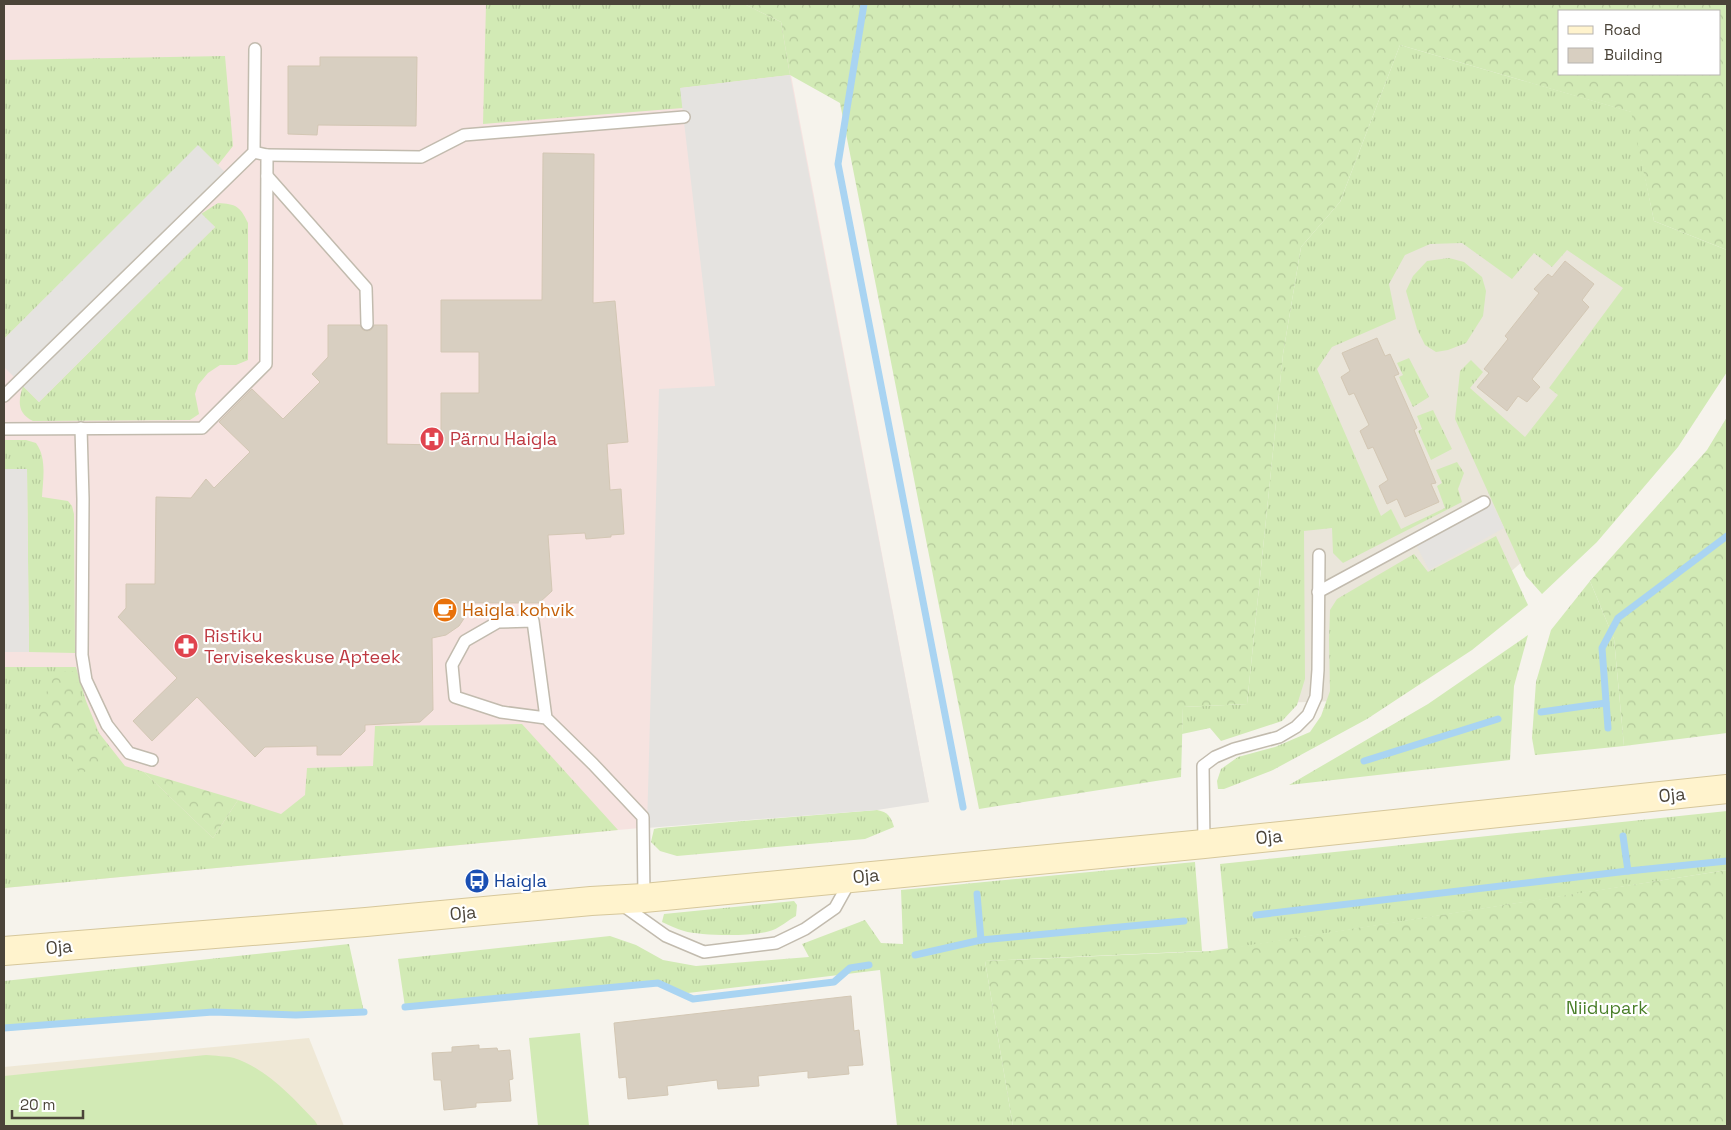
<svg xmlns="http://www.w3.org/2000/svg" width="1731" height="1130" font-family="'Space Grotesk',sans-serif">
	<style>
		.residential { fill: #eae5da }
		.education { fill: #efe8d6 }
		.medical { fill: #f6e3e0 }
		.grass { fill: url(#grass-tufts) }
		.forest { fill: url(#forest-crowns); fill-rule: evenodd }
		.pitch { fill: #d2eab5 }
		.parking { fill: #e5e3e0 }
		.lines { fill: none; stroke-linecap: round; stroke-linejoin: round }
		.stream { stroke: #a9d4f2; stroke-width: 7 }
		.building { fill: #d8cfc1; stroke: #d3c7b4 }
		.lane-casing { stroke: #c2bbae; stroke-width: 14 }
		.secondary-casing { stroke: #d6c79b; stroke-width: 30 }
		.lane { stroke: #fff; stroke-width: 11 }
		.secondary { stroke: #fff3cd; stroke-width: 28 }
		.labels { text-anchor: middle; stroke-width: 4.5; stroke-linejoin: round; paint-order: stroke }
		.health-label { font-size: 18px; fill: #be3a42; stroke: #fff; text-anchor: start }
		.food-label { font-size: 18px; fill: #c56008; stroke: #fff; text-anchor: start }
		.street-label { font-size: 18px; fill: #4b4439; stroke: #fff }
		.transit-label { font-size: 18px; fill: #164399; stroke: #fff; text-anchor: start }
		.park-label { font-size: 18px; fill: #4a7f2a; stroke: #fff }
	</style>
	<defs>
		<pattern id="grass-tufts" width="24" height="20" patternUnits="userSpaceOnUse" patternTransform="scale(1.25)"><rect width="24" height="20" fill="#d2eab5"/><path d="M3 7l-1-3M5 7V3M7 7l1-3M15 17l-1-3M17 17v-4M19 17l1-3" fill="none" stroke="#b6ca9c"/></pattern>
		<pattern id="forest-crowns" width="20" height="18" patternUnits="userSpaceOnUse" patternTransform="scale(1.25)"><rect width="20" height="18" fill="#d2eab5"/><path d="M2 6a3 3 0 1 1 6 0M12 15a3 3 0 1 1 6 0" fill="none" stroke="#b6ca9c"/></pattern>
	</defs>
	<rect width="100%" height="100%" fill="#f6f3ec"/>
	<polygon class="residential" points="1340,202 1727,250 1541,545 1426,647 1337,701 1247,704"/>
	<polygon class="education" points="309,1038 344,1126 4,1126 4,1067"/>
	<polygon class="medical" points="4,4 744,4 781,22 929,802 618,830 4,888"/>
	<g class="grass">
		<polygon points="486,4 744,4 781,22 790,75 681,88 683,108 483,124"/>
		<polygon points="1400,45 1632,112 1654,221 1727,250 1727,372 1678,447 1597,542 1542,594 1526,576 1455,419 1460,371 1471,360 1483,372 1470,388 1525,437 1558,395 1549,388 1623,288 1567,250 1552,267 1534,253 1512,279 1462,243 1430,244 1405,255 1389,284 1396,319 1332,347 1317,369 1381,516 1391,509 1401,529 1445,508 1437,486 1442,483 1436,470 1457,462 1464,473 1458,489 1462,502 1343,563 1333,553 1332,528 1304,531 1305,679 1297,705 1282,721 1221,741 1210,728 1182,734 1183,707 1247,704 1283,354 1301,247 1340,202"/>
		<polygon points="225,56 233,146 218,165 198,146 4,339 4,60"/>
		<path d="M218,203C236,204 240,206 248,223V360L236,365H220L208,373L198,385L195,394L199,414L190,420L33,421C17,413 18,401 23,386L39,402L215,227L201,214Z"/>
		<polygon points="1449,258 1464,262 1482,277 1486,291 1483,316 1466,343 1448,350 1436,352 1425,345 1417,329 1406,291 1413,276 1427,261"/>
		<polygon points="1409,358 1429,397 1413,407 1399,377 1403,375 1397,363"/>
		<polygon points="1433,410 1452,449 1431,460 1418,431 1422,429 1417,416"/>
		<path d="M4,440H26L36,443C47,458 43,479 42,497L68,501L72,506L74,514L75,653L29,652L27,469H4Z"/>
		<polygon points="1496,536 1528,605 1472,650 1367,719 1273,770 1224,789 1218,789 1217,781 1221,769 1238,757 1275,747 1310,732 1321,716 1330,691 1329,640 1330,610 1337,599 1414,554 1428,572"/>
		<polygon points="1590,581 1614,639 1624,746 1535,755 1532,738 1536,682 1551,630"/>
		<polygon points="1528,635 1514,686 1510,760 1289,785 1428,704"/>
		<polygon points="4,667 76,667 86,701 99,733 125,766 144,772 213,838 238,800 281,814 305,795 307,768 373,766 375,726 522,724 618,830 4,888"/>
		<path d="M877,810C888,812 891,817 894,827L865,839L677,856L660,851L651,842L654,829L659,828Z"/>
		<polygon points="1727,811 1727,870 1228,949 1220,864"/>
		<polygon points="1195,862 1202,951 985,961 1013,1126 897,1126 880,970 688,993 658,983 637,984 405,1007 398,959 610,936 636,945 663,960 696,966 809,957 802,944 865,920 881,943 903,944 901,890"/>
		<path d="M794,901L797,905L796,916C788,920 781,927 773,930C756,937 701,936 684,931C677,929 669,925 662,922L664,914Z"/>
		<polygon points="349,944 364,1012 296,1015 213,1012 4,1028 4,981"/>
	</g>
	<g class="forest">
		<path d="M744,4H1727V250L1654,221L1631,112L1400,45L1340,202L1301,247L1283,354L1247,704L1183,707L1181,777L979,809L840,103L790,75L781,22ZM1560,11H1720V74H1560Z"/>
		<polygon points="1727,417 1727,733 1624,746 1614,639 1590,581 1707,450"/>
		<polygon points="74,671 86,715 112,755 81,774 38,715 54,672"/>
		<polygon points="144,772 238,800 213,838"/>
		<polygon points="1727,870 1727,1126 1013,1126 985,961 1211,951"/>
	</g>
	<g class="pitch">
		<polygon points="580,1033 589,1126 538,1126 529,1038"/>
		<path d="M206,1055C215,1056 226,1056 234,1058C267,1069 292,1097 315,1121L318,1126H4V1076Z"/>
	</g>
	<g class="parking">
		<polygon points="790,75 929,802 877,810 647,828 659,389 715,386 680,88"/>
		<polygon points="198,145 234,181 201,213 215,227 39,402 4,367 4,339"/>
		<polygon points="4,469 27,469 29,652 4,652"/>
		<polygon points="1490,499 1504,528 1429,570 1414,541"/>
	</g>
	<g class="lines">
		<g class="stream">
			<polyline points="864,4 838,164 963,807"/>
			<polyline points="1541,712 1606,703"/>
			<polyline points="1608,728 1602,648 1618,618 1727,536"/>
			<polyline points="1364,761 1498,719"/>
			<polyline points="1623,836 1628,871"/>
			<polyline points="977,894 981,940"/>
			<polyline points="1256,915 1628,871 1727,861"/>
			<polyline points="915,955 981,940 1184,921"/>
			<polyline points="405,1007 658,983 693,999 834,982 850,968 869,965"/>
			<polyline points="4,1028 213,1012 296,1015 364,1012"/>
		</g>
	</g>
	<g class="building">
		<polygon points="320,57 417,57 416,126 318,125 317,135 288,134 288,66 320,66"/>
		<polygon points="543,153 594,154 593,303 615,301 628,442 607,444 610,490 621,489 624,534 611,535 611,537 586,539 585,533 548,535 552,591 539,603 469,603 465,617 459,626 446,635 432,638 433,710 420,722 365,725 365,731 341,755 317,755 317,746 265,747 255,757 197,697 152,741 133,721 177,678 118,617 126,608 126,584 155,584 156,497 191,498 206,479 214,488 250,452 219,422 252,389 283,419 320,382 312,374 328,357 328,325 360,325 363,330 367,331 371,330 374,325 387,325 387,444 441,445 441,393 479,393 479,352 441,352 441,300 542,300"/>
		<polygon points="1565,261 1594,284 1582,300 1589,307 1532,379 1540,387 1527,402 1518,396 1507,411 1477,387 1489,373 1484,369 1508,339 1505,336 1539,293 1534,289 1548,274 1552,277"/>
		<polygon points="1377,338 1385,356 1390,354 1399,374 1394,376 1417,428 1414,430 1436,483 1431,484 1439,502 1405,517 1397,499 1387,504 1379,486 1388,480 1373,447 1368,449 1360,431 1369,425 1354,393 1349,395 1341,377 1350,371 1342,353"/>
		<polygon points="851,996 854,1031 859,1030 863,1065 848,1066 849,1074 808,1078 808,1071 758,1076 759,1086 718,1089 717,1080 667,1086 668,1095 628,1099 626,1077 619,1078 614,1023"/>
		<polygon points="479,1045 479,1049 497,1048 498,1051 510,1050 513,1079 509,1080 511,1101 476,1103 476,1107 444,1110 441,1080 434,1080 432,1053 452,1052 452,1047"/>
	</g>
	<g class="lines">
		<defs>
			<g id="lane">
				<polyline points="267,155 421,157 464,135 684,117"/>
				<polyline points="267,176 366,288 367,324"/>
				<polyline points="4,396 254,152 255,49"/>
				<polyline points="81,428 83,499 82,655 86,680 107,725 129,753 152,760"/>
				<polyline points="4,429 202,428 266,364 267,155 254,152"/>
				<polyline points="1318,592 1484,502"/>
				<polyline points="546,718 501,712 455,697 452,665 465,641 498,622 533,621 546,718 593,764 643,817 644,898"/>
				<polyline points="1204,844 1203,766 1215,757 1234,749 1279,737 1296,727 1308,715 1316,697 1318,670 1319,555"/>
				<polyline points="621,904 666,936 704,952 776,943 805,929 835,908 850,881"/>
			</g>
			<polyline id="secondary" points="4,951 366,922 591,901 644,898 1204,844 1727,789"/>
		</defs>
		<use href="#lane" class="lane-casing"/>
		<use href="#secondary" class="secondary-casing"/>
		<use href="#lane" class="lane"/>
		<use href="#secondary" class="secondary"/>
	</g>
	<defs>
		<symbol id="hospital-disc" viewBox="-11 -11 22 22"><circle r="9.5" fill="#e0444e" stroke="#fff"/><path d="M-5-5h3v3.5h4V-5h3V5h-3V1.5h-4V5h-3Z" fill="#fff"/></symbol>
		<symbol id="cafe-disc" viewBox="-11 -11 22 22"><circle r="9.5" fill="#e8710a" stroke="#fff"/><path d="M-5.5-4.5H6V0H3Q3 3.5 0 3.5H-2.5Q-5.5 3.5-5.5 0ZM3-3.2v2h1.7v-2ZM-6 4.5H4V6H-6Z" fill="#fff"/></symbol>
		<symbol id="pharmacy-disc" viewBox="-11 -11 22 22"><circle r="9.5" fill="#e0444e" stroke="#fff"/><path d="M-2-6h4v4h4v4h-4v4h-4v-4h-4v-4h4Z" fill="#fff"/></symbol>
		<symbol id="bus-disc" viewBox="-11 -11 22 22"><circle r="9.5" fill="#1a4fb4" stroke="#fff"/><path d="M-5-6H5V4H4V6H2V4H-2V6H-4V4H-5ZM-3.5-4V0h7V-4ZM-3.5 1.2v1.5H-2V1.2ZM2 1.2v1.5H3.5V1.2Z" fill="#fff"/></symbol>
	</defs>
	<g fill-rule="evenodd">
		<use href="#hospital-disc" x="418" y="425" width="28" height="28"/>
		<use href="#cafe-disc" x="431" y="596" width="28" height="28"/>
		<use href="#pharmacy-disc" x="172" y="632" width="28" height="28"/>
		<use href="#bus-disc" x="463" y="867" width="28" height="28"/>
	</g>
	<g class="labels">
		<g class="health-label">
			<text x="450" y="445">Pärnu Haigla</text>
			<text x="204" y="642">Ristiku<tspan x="204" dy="21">Tervisekeskuse Apteek</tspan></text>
		</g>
		<g class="food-label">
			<text x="462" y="616">Haigla kohvik</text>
		</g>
		<g class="street-label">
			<text transform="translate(1672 795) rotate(-6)" y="6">Oja</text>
			<text transform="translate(1269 837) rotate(-6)" y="6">Oja</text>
			<text transform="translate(866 876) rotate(-5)" y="6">Oja</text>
			<text transform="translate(463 913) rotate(-5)" y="6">Oja</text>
			<text transform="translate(59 947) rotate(-5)" y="6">Oja</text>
		</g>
		<g class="transit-label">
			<text x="494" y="887">Haigla</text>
		</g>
		<g class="park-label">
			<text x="1607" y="1014">Niidupark</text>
		</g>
	</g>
	<rect width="1731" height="1130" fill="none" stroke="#4b4439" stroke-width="10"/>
	<rect x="1558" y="10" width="162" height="65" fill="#ffffff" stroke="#b7b4b0"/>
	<rect x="1568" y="26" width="25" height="8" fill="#fff3cd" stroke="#b7b4b0"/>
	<text x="1604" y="35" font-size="15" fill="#4b4439">Road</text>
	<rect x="1568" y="48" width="25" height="15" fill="#d8cfc1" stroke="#b7b4b0"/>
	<text x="1604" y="60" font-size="15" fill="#4b4439">Building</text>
	<path d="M12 1110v8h71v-8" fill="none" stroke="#4b4439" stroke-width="2.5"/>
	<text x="20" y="1110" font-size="15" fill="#4b4439" stroke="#ffffff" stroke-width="4" paint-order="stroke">20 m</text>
</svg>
